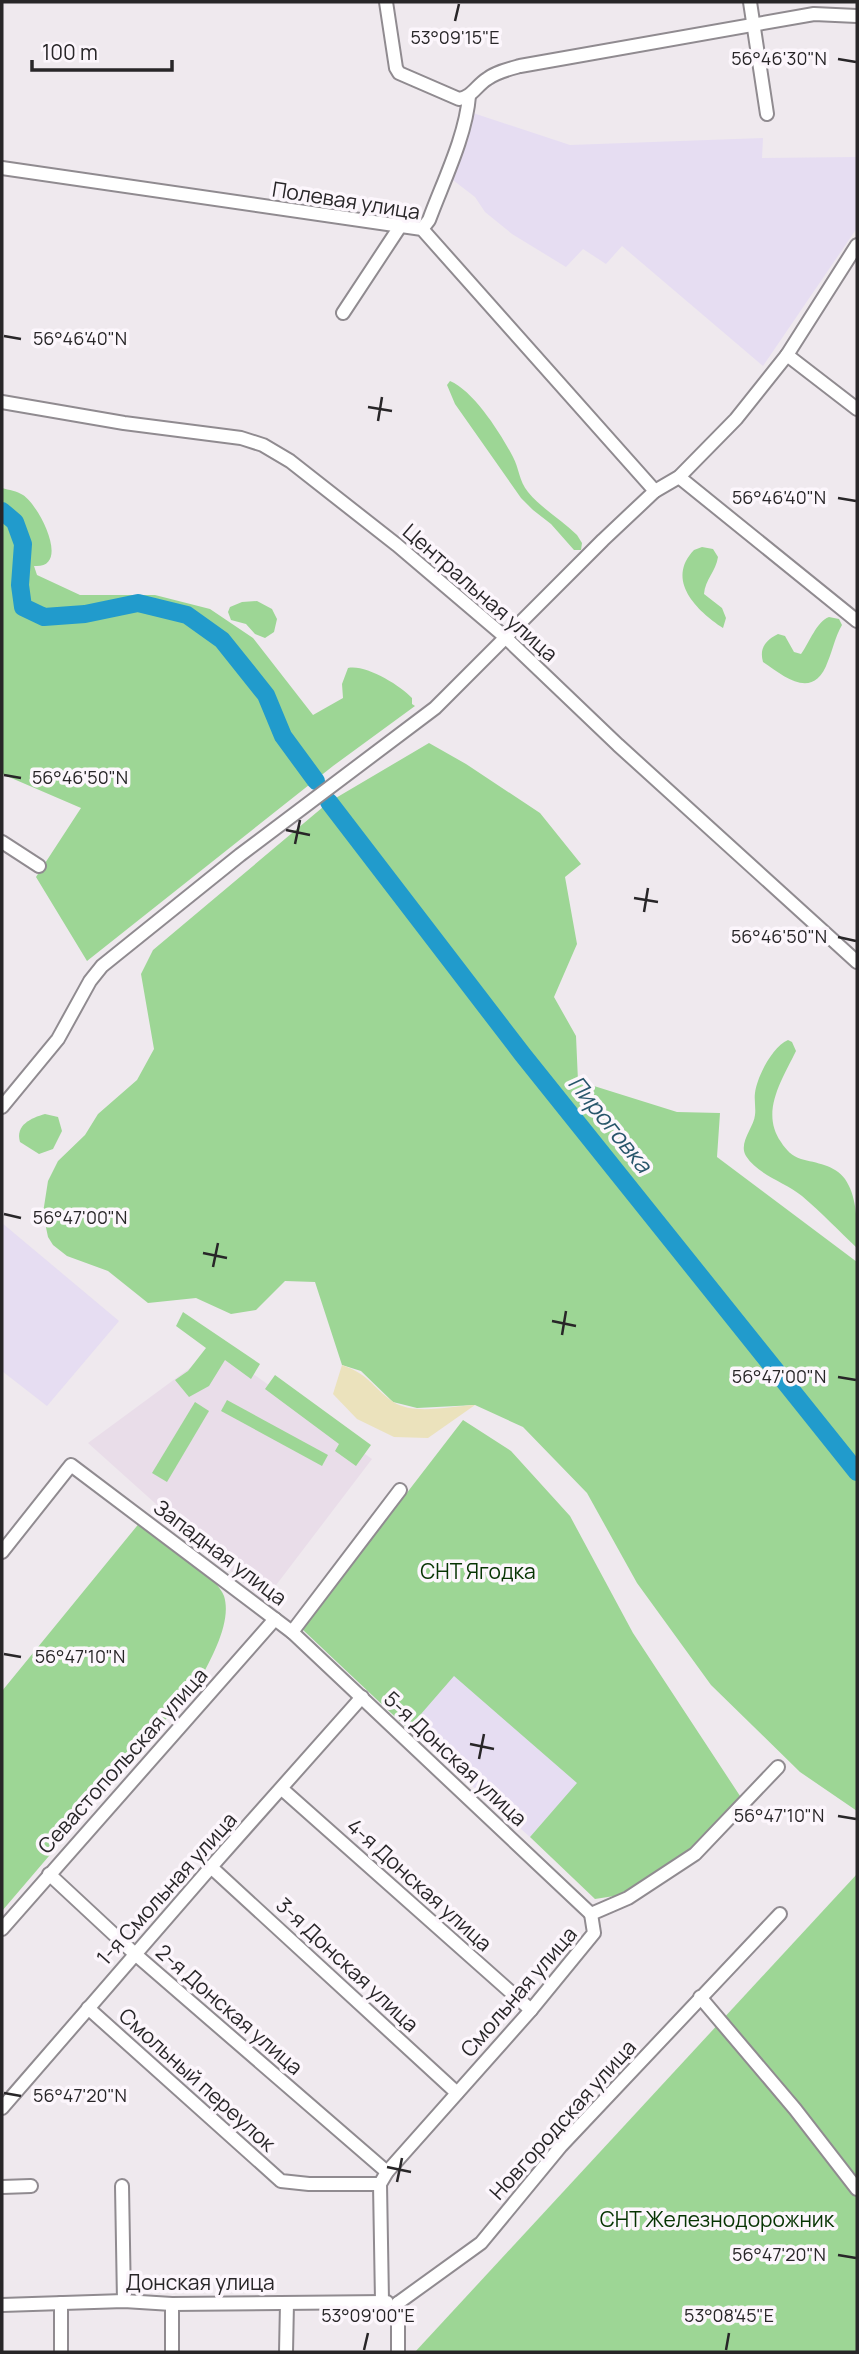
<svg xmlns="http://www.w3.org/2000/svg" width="859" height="2354" font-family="Manrope,sans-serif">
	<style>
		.built { fill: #e9dde9 }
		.industrial { fill: #e6ddf2 }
		.green { fill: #9dd695 }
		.sand { fill: #ebe2bc }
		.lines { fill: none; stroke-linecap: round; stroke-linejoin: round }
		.river { stroke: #219bcc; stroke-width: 18 }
		.minor-casing { stroke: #908b90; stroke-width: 16 }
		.minor { stroke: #fff; stroke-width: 12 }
		.ticks { fill: none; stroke: #282628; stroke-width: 2.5 }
		.labels { text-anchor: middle; stroke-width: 7; stroke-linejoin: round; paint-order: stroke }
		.street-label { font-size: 21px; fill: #282628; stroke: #fcf6fc }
		.park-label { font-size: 21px; fill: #063402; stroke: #fcf6fc }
		.water-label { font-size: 23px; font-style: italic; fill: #28566b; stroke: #fcf6fc }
		.ticks-label { font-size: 18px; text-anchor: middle; fill: #282628; stroke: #fcf6fc; stroke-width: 7; stroke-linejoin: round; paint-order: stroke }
	</style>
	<rect width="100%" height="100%" fill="#efe9ee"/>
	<polygon class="built" points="217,1348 372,1459 264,1601 88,1443"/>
	<g class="industrial">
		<polygon points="473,113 570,145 763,138 762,158 857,157 857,228 763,366 622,246 606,264 583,249 566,267 512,234 485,212 475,197 449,177"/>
		<polygon points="2,1223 119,1321 47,1406 2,1371"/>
		<polygon points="454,1675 578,1783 530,1837 408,1729"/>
	</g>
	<g class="green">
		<path d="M450,381C474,391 501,434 513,457C519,468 519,481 528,492C542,509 562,520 577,535L582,543L581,550H574L551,524L533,510L521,498L455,404L447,385Z"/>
		<path d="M2,488C9,490 17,491 23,495C39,505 72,569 34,566L37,575L80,595H155L210,609L253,638L313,715L343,698L342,684L348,668C365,664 400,685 412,698V704L415,706L333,766L87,961L36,877L81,808L2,774Z"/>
		<path d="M702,547L713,549L718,557C716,571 705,580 704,594L722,608L726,618L723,628C697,611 665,580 694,550Z"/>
		<polygon points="257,601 272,609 277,619 274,632 265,638 255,634 246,624 231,620 228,612 230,607 242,602"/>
		<path d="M829,617L839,619L842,625C835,637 833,649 828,661C814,701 786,678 763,662C759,648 766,640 778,634L785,636L794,652L801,654C810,642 816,622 829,617Z"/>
		<polygon points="429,743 466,764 540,813 581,864 565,877 577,944 554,997 576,1036 578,1081 677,1112 720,1113 717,1157 857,1262 857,1811 800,1772 711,1685 637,1583 587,1493 523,1427 475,1405 417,1408 393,1402 361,1371 342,1365 315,1282 285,1281 256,1310 231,1314 196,1298 148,1303 108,1271 67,1256 53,1245 48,1237 43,1213 48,1181 58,1161 85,1135 98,1114 137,1080 154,1049 141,974 153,950 329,802"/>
		<path d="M788,1040L792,1042L796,1051C782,1080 760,1112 781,1142C786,1150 792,1156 801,1159C816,1163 835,1165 845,1179C858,1198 857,1225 857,1248C839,1231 821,1212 802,1196C785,1182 758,1175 746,1156C738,1143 754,1127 755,1115C756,1108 754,1100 755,1093C757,1077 772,1047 788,1040Z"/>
		<path d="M45,1114L58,1117L62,1131L53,1149L39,1154L20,1142C15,1125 31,1118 45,1114Z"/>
		<polygon points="183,1312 260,1364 251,1379 225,1360 209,1386 189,1397 175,1380 188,1371 206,1348 176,1326"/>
		<polygon points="275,1375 371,1445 356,1466 335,1451 339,1444 265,1389"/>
		<polygon points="227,1400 328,1455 322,1466 221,1411"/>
		<polygon points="195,1402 209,1411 167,1482 152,1473"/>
		<polygon points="463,1420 511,1451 570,1516 633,1633 742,1799 687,1854 627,1894 595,1899 530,1837 577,1783 454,1676 408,1729 302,1629"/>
		<path d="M141,1521C160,1536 217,1576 224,1596C232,1621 212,1657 201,1678L2,1911V1691Z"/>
		<polygon points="857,1874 857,2352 415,2352"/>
	</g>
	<path class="sand" d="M342,1365C370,1375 371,1386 392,1401C413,1416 450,1406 475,1405L428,1438L394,1437L357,1419L333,1394Z"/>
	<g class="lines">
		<g class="river">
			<polyline points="2,511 15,522 23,544 20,585 23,607 44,617 85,614 138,603 187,615 222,640 266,695 283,736 316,781"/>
			<polyline points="329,802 523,1055 857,1472"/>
		</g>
		<defs>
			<g id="minor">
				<path d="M386,2L396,68L399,73L459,99C472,97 476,86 487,79C496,72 509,69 520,66L814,14L857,16"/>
				<polyline points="750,2 767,114"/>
				<polyline points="2,168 422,229 655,491"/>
				<path d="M422,229L429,220C443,182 466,136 469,96"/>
				<polyline points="343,313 401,225"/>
				<polyline points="787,355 857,409"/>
				<polyline points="2,402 124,423 241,438 263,445 290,461 397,545 504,636 618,745 857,962"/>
				<polyline points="679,477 857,621"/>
				<polyline points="2,842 39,866"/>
				<polyline points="2,1107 58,1039 90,981 102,966 240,855 435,708 603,540 655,491 679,477 736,419 787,355 857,245"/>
				<polyline points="2,1552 71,1465 292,1632 400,1490"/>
				<polyline points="292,1632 591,1914"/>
				<polyline points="282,1789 531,2010"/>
				<polyline points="211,1867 457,2093"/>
				<polyline points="49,1874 135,1954 387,2172"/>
				<polyline points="2,1929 275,1619"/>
				<polyline points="700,1997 795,2109 857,2189"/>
				<polyline points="88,2008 281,2181 309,2184 380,2184"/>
				<polyline points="2,2108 211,1867 362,1697"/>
				<polyline points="122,2186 124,2301"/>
				<polyline points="2,2187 31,2186"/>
				<polyline points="382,2301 380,2184 387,2172 531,2010 594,1933 591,1914 628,1898 695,1854 778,1767"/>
				<polyline points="61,2303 61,2352"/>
				<polyline points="398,2303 481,2243 561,2146 780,1914"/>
				<polyline points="172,2304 172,2352"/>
				<polyline points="2,2305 124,2301 172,2304 387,2302"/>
				<polyline points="286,2352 287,2303"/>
				<polyline points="398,2352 398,2303"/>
			</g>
		</defs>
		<use href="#minor" class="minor-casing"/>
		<use href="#minor" class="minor"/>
	</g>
	<path class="ticks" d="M455,21L459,4M838,59L856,62M4,336L21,339M368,407L392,411M378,421L382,397M838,498L856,501M4,775L21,778M286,830L310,835M295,844L300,820M634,898L658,902M644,912L648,888M838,937L856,941M4,1214L21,1218M203,1253L227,1258M213,1267L218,1243M552,1321L576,1326M562,1335L566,1311M838,1377L856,1380M4,1654L21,1657M470,1744L494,1749M479,1759L484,1734M838,1816L856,1819M4,2093L21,2096M387,2167L411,2172M397,2182L402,2158M838,2255L856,2258M364,2350L368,2333M726,2350L729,2333"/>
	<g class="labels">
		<g class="street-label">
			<text transform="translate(346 201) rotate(9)" y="7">Полевая улица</text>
			<text transform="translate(480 593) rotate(41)" y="7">Центральная улица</text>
			<text transform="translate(220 1553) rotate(37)" y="7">Западная улица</text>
			<text transform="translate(455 1759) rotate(43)" y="7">5-я Донская улица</text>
			<text transform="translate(123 1761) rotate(-48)" y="7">Севастопольская улица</text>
			<text transform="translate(419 1885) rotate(42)" y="7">4-я Донская улица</text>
			<text transform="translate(167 1889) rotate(-48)" y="7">1-я Смольная улица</text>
			<text transform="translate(347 1965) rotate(43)" y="7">3-я Донская улица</text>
			<text transform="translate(519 1992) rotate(-49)" y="7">Смольная улица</text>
			<text transform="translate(229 2010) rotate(41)" y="7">2-я Донская улица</text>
			<text transform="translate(197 2080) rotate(42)" y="7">Смольный переулок</text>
			<text transform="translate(563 2120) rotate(-48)" y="7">Новгородская улица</text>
			<text x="200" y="2290">Донская улица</text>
		</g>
		<g class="park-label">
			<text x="478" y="1579">СНТ Ягодка</text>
			<text x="717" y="2227">СНТ Железнодорожник</text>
		</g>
		<g class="water-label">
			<text transform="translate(610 1124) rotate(51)" y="8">Пироговка</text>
		</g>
	</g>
	<g class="ticks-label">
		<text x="455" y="44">53°09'15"E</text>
		<text x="779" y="65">56°46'30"N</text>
		<text x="80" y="345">56°46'40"N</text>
		<text x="779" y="504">56°46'40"N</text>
		<text x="80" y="784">56°46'50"N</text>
		<text x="779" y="943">56°46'50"N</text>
		<text x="80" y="1224">56°47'00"N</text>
		<text x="779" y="1383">56°47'00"N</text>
		<text x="80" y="1663">56°47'10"N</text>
		<text x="779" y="1822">56°47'10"N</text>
		<text x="80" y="2102">56°47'20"N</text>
		<text x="779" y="2261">56°47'20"N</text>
		<text x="368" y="2322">53°09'00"E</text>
		<text x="729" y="2322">53°08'45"E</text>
	</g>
	<rect width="859" height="2354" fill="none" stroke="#282628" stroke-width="7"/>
	<path d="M32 60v10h140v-10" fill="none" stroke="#282628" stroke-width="3.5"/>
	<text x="42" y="60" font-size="21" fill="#282628" stroke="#fcf6fc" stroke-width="5" paint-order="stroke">100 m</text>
</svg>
